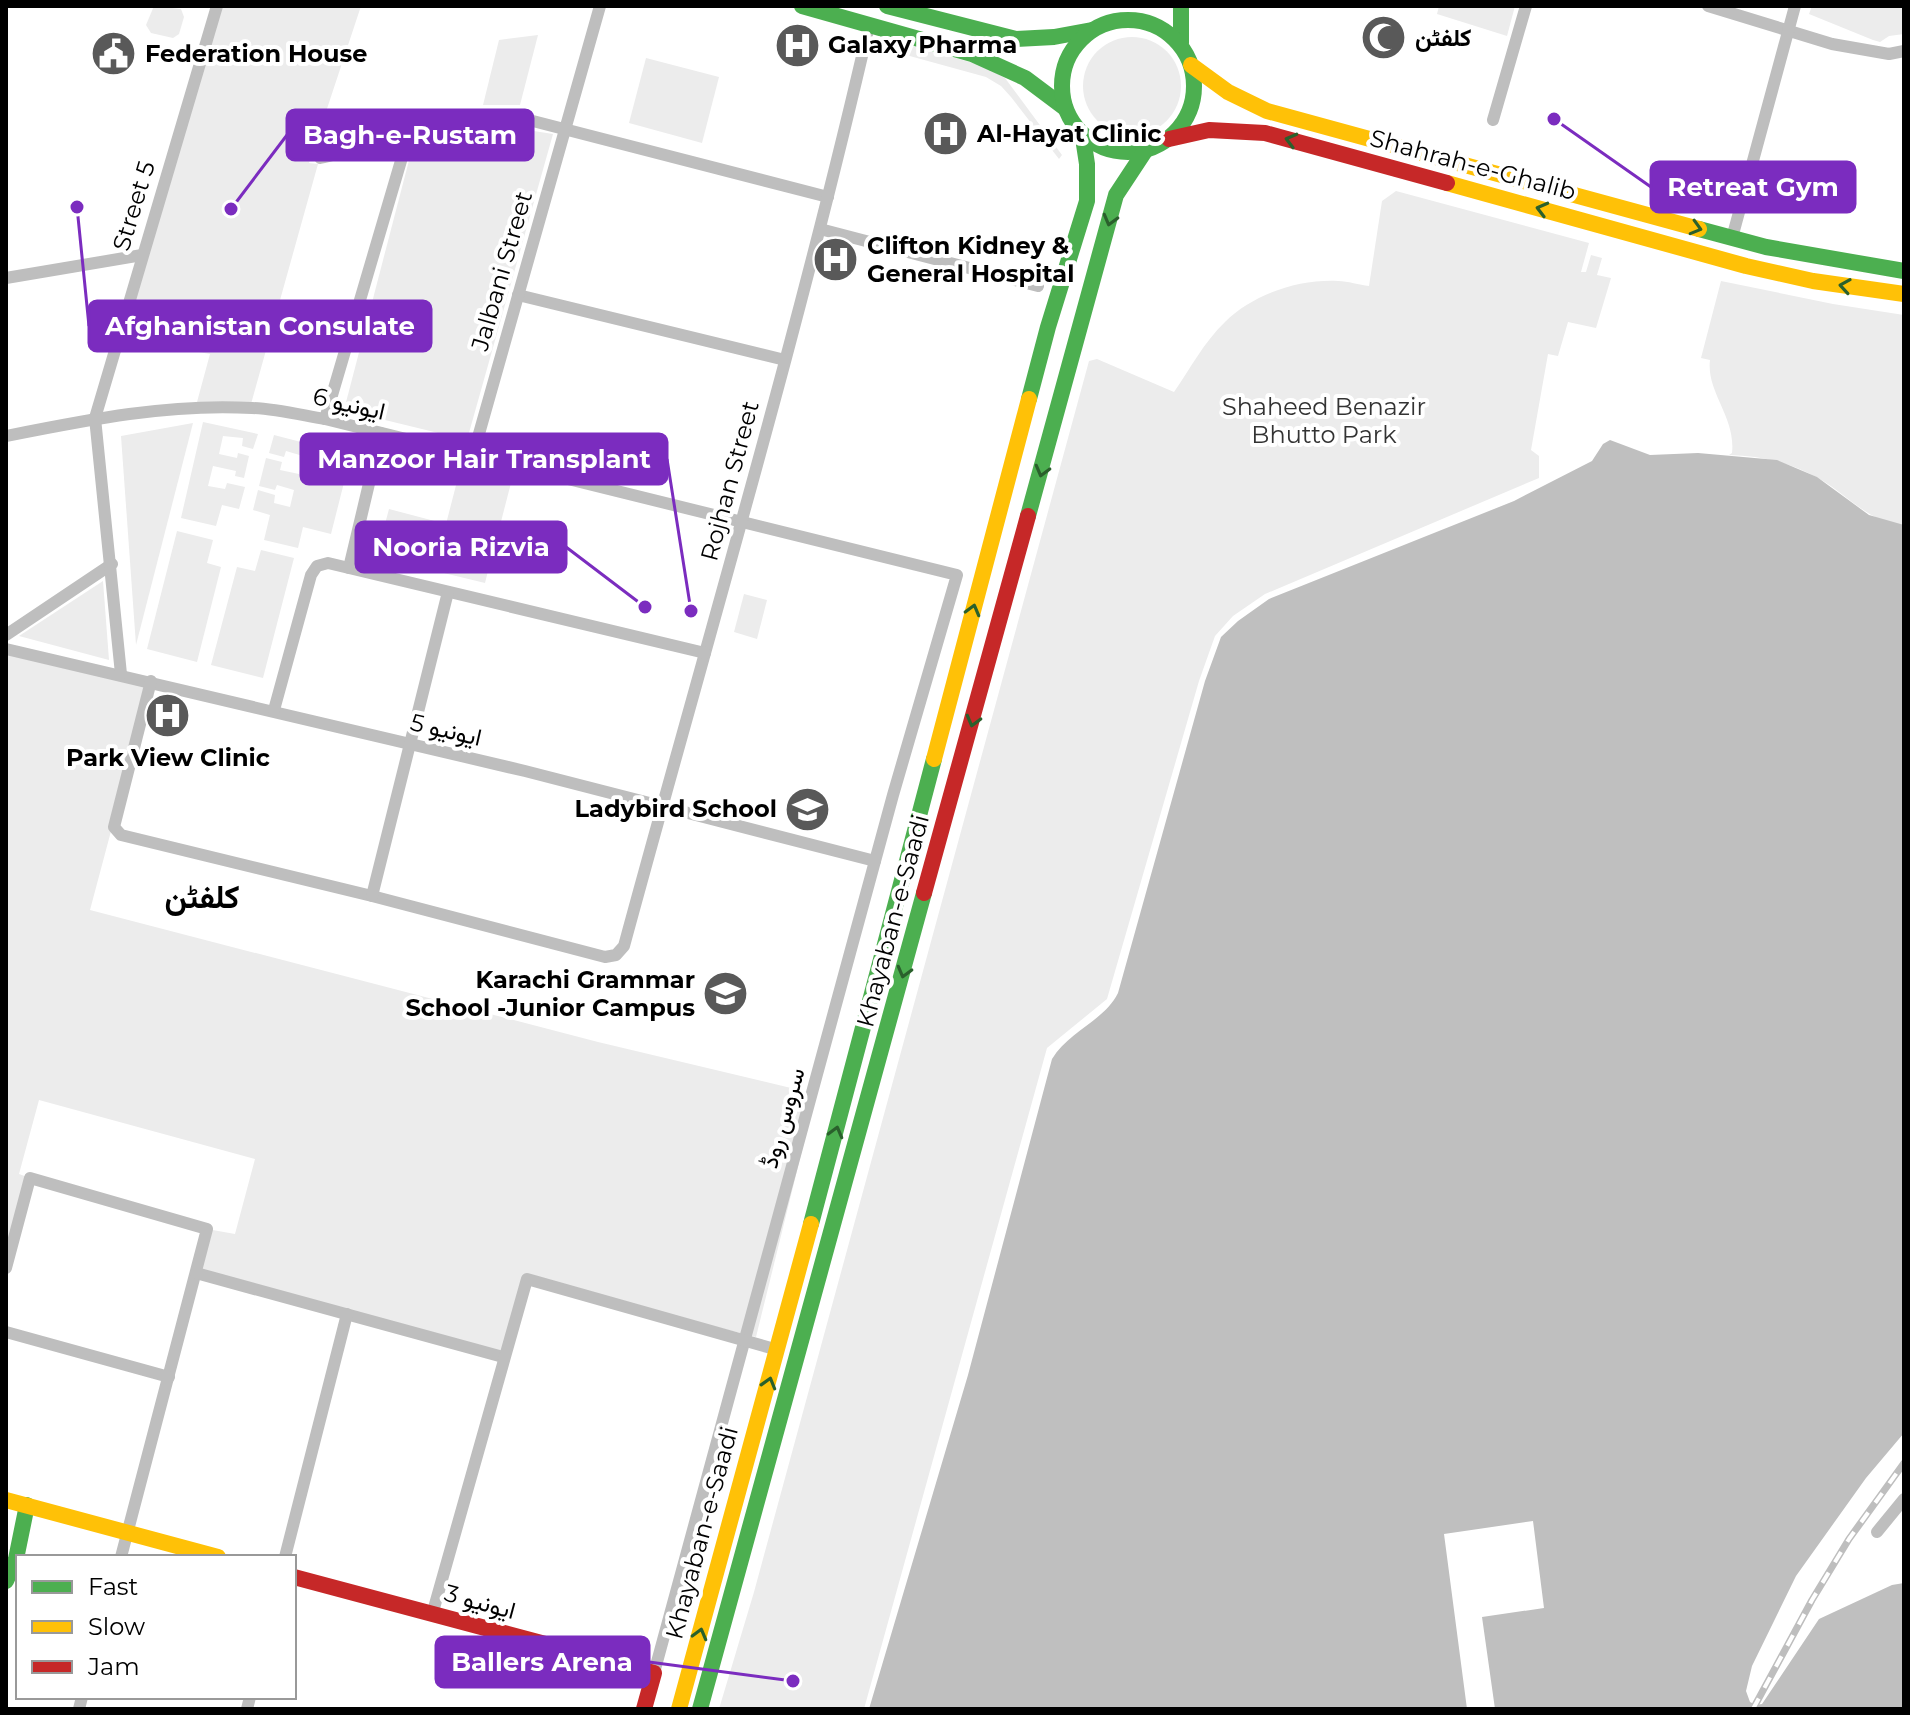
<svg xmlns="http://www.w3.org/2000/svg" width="1910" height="1715" font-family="Montserrat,Vazirmatn,sans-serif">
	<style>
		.green { fill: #ececec }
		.water { fill: #bfbfbf }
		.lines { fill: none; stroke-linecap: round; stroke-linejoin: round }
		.street { stroke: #bebebe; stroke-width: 12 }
		.fast { stroke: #4caf50; stroke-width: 16 }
		.slow { stroke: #ffc107; stroke-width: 16 }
		.jam { stroke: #c62828; stroke-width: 16 }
		.rail-casing { stroke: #bebebe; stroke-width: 7 }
		.rail { stroke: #fff; stroke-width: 4; stroke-dasharray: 12; stroke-linecap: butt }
		.oneway { stroke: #2a602c }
		.labels { text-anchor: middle; stroke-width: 8; stroke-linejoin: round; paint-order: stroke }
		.poi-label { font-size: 24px; font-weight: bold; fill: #000; stroke: #fff; text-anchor: start }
		.street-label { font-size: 24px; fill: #000; stroke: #fff }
		.park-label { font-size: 24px; fill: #333; stroke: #fff }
		.district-label { font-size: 32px; font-weight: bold; fill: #000; stroke: #fff }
		.leader { fill: none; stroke: #7b2cbf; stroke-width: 3 }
		.callout-dot { fill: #7b2cbf; stroke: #fff; stroke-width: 3 }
		.callout { fill: #7b2cbf; stroke: #7b2cbf; stroke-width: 3 }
		.callout-label { font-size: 26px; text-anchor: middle; font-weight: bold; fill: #fff }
	</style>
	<rect width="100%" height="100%" fill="#fff"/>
	<g class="green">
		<polygon points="154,6 181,9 184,17 179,34 173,38 151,33 146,25"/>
		<polygon points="217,6 361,6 309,163 318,164 251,404 197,402 210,354 120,338"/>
		<polygon points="1439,6 1515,6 1507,36 1437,14"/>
		<polygon points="1812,6 1904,6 1904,34 1889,36 1880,42 1873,40 1809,14"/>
		<polygon points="538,35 520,105 483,105 499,40"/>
		<circle cx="1132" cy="86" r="49"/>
		<polygon points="881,37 980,65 1005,78 1062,155 1059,159 1011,97 1001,86 986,77 877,47 876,42"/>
		<polygon points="646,58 719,77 702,143 629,123"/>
		<polygon points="501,126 553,134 467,440 344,410 413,145"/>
		<path d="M1396,191L1589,243L1581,272H1586L1591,255L1602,258L1597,275L1611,278L1596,328L1568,322L1558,356L1548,354L1531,450L1539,456V478L1265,594L1233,616L1215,636L1199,681L1107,999L1047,1048L864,1709H719L754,1592L1089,361L1097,359L1174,392C1190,369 1204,342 1225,322C1253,294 1299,279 1338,281C1348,281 1359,285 1369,286L1382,201Z"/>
		<path d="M1721,281L1833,304L1904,315V525C1870,524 1847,494 1818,478C1790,462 1761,456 1729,455L1732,453C1736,417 1706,392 1710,360L1701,358Z"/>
		<polygon points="203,422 258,434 253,449 242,446 243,438 223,436 219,454 237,458 238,453 249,456 244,478 235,476 236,471 213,466 208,486 225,489 227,483 245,487 239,509 222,505 216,526 181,518"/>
		<polygon points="193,423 136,645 121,436"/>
		<polygon points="274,435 351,455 331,534 303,527 298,548 264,540 270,515 253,510 258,490 275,495 274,503 290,507 294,490 277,485 275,490 259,486 266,458 282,462 280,470 299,474 303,456 286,451 284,457 269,453"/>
		<polygon points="461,466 512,479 496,541 429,524 419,561 378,550 389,509 446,524"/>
		<polygon points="177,531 213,540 207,563 221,567 197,662 147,649"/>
		<polygon points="432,531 494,547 485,583 423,568"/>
		<polygon points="261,550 294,558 263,678 211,665 237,567 255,571"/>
		<polygon points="103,581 109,660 19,636"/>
		<polygon points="744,594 767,600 757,639 734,632"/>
		<polygon points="6,649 151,681 90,910 598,1042 816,1094 756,1337 527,1279 503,1357 196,1273 207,1229 235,1234 255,1159 39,1100 19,1174 30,1178 6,1270"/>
	</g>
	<path class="water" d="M1610,440L1650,455L1698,453L1777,460L1817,477L1869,515L1904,525V1433L1866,1478L1796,1576L1752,1666L1746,1691L1750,1702L1756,1705L1762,1704L1819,1619L1892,1585L1904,1583V1709H1495L1482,1617L1544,1608L1533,1521L1444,1534L1467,1709H869L968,1375L1052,1059C1069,1031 1104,1021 1118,993L1205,681L1221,637L1238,621L1269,599L1514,501L1592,461L1603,444Z"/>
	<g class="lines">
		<g class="street">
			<polyline points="1708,6 1832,44 1889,54 1904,51"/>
			<polyline points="1493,120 1526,6"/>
			<path d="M320,158C388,142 459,119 529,120L828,197"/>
			<polyline points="820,229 1038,286"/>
			<polyline points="1732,238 1795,6"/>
			<polyline points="6,278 142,255"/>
			<polyline points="518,295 785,360"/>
			<polyline points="325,419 408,137"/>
			<path d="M6,436C86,420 170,403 252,408C276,409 301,415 325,419L957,575L893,795L654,1673"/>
			<polyline points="473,455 600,6"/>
			<polyline points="349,568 381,433"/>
			<polyline points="6,635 112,564"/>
			<polyline points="6,649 525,771 875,861"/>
			<polyline points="121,674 95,418 217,6"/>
			<path d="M151,681L114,827L121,835L372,896L605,957L616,955L624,946C707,640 798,335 869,26"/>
			<polyline points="274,710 311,575 317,566 328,563 705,653"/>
			<polyline points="372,896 448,592"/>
			<polyline points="6,1268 30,1178 207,1229 121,1557"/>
			<polyline points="196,1273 503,1357"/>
			<polyline points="6,1332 169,1377"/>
			<polyline points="1877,1532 1904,1499"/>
			<polyline points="285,1557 347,1314"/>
			<polyline points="432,1615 527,1279 778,1350"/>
			<polyline points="79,1709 82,1697"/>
			<polyline points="247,1709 250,1697"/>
		</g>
		<g class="fast">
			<polyline points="802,6 972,54 1025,78 1065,108"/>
			<polyline points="887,6 1016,39 1054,37 1092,30"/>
			<polyline points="1181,6 1181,43"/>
			<circle cx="1128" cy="86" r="66"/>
			<polyline points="1699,229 1766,247 1904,271"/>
			<polyline points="1029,399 1048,327 1087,201 1087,164 1083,138"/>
			<polyline points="1028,516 1116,195 1145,151"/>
			<polyline points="811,1224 934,759"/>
			<polyline points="6,1581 16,1559 27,1505"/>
			<polyline points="700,1709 924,893"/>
		</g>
		<g class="slow">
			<polyline points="1191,65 1228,92 1267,111 1699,229"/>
			<polyline points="1447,183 1746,266 1813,281 1904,294"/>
			<polyline points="934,759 1029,399"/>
			<polyline points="6,1500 218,1557"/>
			<polyline points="679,1709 811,1224"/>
		</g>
		<g class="jam">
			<polyline points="1169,139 1209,130 1265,133 1447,183"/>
			<polyline points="924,893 1028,516"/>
			<polyline points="294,1577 654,1673 644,1709"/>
		</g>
		<defs>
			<polyline id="rail" points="1753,1709 1812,1600 1849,1539 1904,1463"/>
		</defs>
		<use href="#rail" class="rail-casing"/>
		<use href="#rail" class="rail"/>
	</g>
	<defs><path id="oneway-chevron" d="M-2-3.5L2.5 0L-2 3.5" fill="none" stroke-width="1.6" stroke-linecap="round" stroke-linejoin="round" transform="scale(2)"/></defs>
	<g class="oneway">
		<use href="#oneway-chevron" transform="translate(1291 140) rotate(-165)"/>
		<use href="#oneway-chevron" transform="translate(1542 209) rotate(-165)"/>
		<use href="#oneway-chevron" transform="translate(1110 220) rotate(105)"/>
		<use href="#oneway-chevron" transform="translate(1696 228) rotate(16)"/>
		<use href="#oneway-chevron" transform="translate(1845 286) rotate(-171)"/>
		<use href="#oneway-chevron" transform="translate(1042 471) rotate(105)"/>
		<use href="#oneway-chevron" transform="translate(973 610) rotate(-75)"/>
		<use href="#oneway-chevron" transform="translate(973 721) rotate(105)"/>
		<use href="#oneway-chevron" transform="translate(904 972) rotate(105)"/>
		<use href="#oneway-chevron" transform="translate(836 1132) rotate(-75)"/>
		<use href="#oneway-chevron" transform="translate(769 1383) rotate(-74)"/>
		<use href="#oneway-chevron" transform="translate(700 1634) rotate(-75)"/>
	</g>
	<defs>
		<symbol id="mosque-disc" viewBox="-11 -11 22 22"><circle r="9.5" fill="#595959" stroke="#fff"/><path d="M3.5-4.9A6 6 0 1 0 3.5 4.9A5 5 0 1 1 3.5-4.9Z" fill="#fff"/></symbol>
		<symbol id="hospital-disc" viewBox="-11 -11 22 22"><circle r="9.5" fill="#595959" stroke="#fff"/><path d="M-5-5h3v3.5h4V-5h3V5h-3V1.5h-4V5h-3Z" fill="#fff"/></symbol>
		<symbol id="civic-disc" viewBox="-11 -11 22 22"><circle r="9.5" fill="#595959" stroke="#fff"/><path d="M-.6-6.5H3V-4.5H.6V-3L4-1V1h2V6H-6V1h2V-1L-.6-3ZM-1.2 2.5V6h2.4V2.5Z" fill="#fff"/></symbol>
		<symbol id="school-disc" viewBox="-11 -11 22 22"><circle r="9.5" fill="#595959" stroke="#fff"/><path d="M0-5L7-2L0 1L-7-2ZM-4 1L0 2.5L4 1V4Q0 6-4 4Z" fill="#fff"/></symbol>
	</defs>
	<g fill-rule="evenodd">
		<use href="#mosque-disc" x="1358" y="12" width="51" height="51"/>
		<use href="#hospital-disc" x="772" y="20" width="51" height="51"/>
		<use href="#civic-disc" x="88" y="28" width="51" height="51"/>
		<use href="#hospital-disc" x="920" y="108" width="51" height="51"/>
		<use href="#hospital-disc" x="810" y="234" width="51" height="51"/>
		<use href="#hospital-disc" x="142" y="690" width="51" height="51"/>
		<use href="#school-disc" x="782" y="784" width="51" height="51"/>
		<use href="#school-disc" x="700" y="968" width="51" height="51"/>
	</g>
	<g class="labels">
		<g class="poi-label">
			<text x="1415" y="46">کلفٹن</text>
			<text x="828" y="53">Galaxy Pharma</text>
			<text x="145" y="62">Federation House</text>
			<text x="977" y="142">Al-Hayat Clinic</text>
			<text x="867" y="254">Clifton Kidney &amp;<tspan x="867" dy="28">General Hospital</tspan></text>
			<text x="168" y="766" text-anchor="middle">Park View Clinic</text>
			<text x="777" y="817" text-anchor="end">Ladybird School</text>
			<text x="695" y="988" text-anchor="end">Karachi Grammar<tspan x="695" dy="28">School -Junior Campus</tspan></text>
		</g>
		<g class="street-label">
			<text transform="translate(1473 165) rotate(15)" y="8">Shahrah-e-Ghalib</text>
			<text transform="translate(134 206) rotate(-73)" y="8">Street 5</text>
			<text transform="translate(502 271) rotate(-74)" y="8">Jalbani Street</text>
			<text transform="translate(349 404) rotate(13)" y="8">ایونیو 6</text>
			<text transform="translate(730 481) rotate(-75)" y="8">Rojhan Street</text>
			<text transform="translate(446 730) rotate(13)" y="8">ایونیو 5</text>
			<text transform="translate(893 921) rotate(-75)" y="8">Khayaban-e-Saadi</text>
			<text transform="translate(783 1118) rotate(-74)" y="8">سروس روڈ</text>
			<text transform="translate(702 1533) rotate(-75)" y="8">Khayaban-e-Saadi</text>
			<text transform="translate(480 1602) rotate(15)" y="8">ایونیو 3</text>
		</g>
		<g class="park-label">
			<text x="1324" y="415">Shaheed Benazir<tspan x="1324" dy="28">Bhutto Park</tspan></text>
		</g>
		<g class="district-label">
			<text x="202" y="908">کلفٹن</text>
		</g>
	</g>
	<path class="leader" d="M231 209L287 135M1554 119L1651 187M77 207L89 326M691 611L667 459M645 607L566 547M793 1681L649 1662"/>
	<g class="callout-dot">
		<circle cx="231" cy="209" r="8"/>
		<circle cx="1554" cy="119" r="8"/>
		<circle cx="77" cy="207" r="8"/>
		<circle cx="691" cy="611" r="8"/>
		<circle cx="645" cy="607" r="8"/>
		<circle cx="793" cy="1681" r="8"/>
	</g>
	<g class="callout">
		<rect x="287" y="110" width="246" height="50" rx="8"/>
		<rect x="1651" y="162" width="204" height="50" rx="8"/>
		<rect x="89" y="301" width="342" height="50" rx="8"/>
		<rect x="301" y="434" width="366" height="50" rx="8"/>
		<rect x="356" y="522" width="210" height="50" rx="8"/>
		<rect x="436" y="1637" width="213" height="50" rx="8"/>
	</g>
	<g class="callout-label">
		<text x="410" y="144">Bagh-e-Rustam</text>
		<text x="1753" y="196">Retreat Gym</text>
		<text x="260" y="335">Afghanistan Consulate</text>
		<text x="484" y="468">Manzoor Hair Transplant</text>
		<text x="461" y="556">Nooria Rizvia</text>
		<text x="542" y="1671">Ballers Arena</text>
	</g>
	<rect width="1910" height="1715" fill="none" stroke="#000000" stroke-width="16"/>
	<rect x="16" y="1555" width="280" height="144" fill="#ffffff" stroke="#999999" stroke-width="2"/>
	<rect x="32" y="1581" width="40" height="12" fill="#4caf50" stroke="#999999" stroke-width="2"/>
	<text x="88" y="1595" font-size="24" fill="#000000">Fast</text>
	<rect x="32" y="1621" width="40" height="12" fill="#ffc107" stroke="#999999" stroke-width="2"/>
	<text x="88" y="1635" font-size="24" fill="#000000">Slow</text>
	<rect x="32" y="1661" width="40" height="12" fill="#c62828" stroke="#999999" stroke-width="2"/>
	<text x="88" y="1675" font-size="24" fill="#000000">Jam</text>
</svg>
